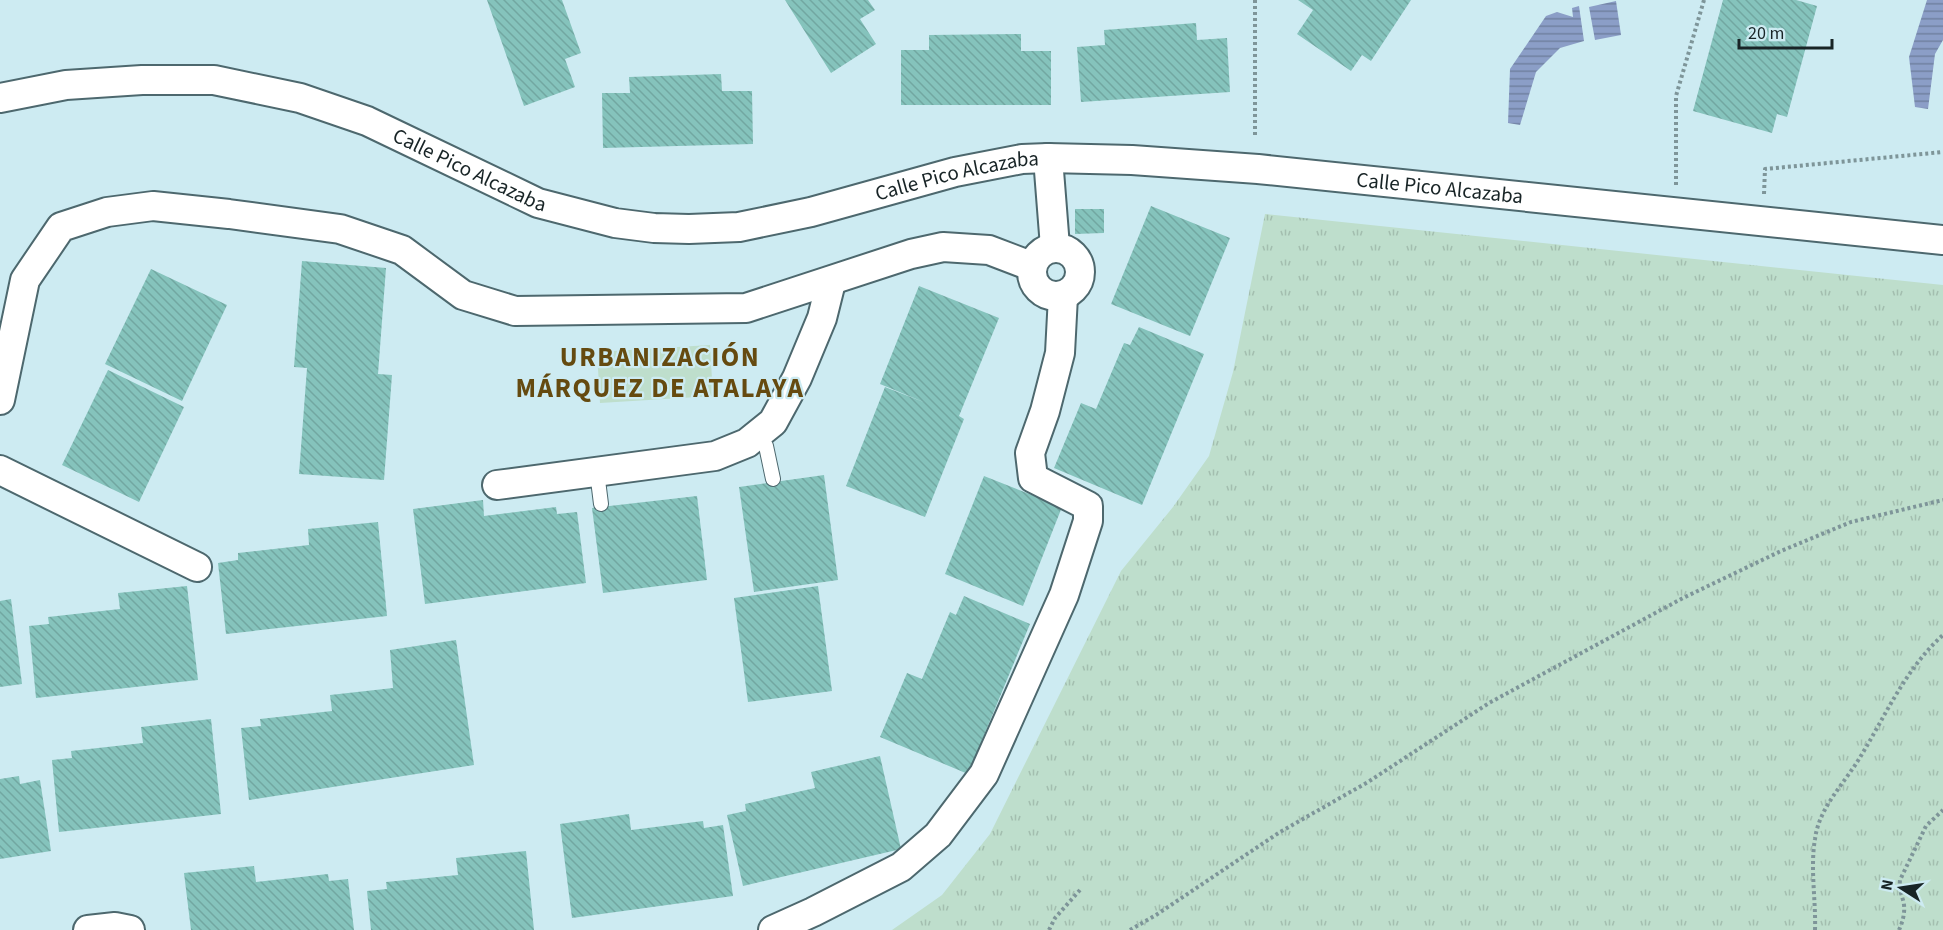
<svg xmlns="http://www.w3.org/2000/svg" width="1943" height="930" font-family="'Source Sans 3',sans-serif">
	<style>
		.grass { fill: url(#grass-tufts) }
		.pitch { fill: #bedecc }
		.water { fill: url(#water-rules) }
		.building { fill: url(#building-back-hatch) }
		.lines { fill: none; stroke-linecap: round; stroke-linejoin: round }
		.service-casing { stroke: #4d686e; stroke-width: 16 }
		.minor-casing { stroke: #4d686e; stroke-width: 32 }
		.path { stroke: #7e9599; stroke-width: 4; stroke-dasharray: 3 3; stroke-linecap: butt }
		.service { stroke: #fff; stroke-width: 14 }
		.minor { stroke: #fff; stroke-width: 28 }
		.labels { text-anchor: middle; stroke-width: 4.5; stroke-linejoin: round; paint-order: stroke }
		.street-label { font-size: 21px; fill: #182426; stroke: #cdebf2 }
		.district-label { font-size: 27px; font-weight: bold; letter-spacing: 1.5px; fill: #654a10; stroke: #cdebf2 }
	</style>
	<defs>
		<pattern id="grass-tufts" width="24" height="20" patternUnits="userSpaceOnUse" patternTransform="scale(1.5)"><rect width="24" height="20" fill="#bedecc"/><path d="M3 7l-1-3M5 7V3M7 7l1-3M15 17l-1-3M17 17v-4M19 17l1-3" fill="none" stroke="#a3beaf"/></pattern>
		<pattern id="water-rules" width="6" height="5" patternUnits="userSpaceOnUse" patternTransform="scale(1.5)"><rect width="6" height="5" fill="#8b9ec7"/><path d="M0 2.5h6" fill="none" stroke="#7181a1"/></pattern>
		<pattern id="building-back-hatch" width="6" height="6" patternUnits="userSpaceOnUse" patternTransform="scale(1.5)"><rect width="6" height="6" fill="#85c3bc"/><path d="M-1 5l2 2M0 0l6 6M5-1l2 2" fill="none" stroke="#72a7a1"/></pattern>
	</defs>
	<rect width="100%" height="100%" fill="#cdebf2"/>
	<polygon class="grass" points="1265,214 1943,285 1943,930 892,930 942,895 990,834 1121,571 1173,507 1209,456 1233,372"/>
	<polygon class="pitch" points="710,345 713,396 600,403 597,352"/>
	<g class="water">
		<polygon points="1927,0 1943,0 1943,40 1935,54 1928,109 1915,107 1909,57"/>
		<polygon points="1616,1 1621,35 1595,40 1589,7"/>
		<polygon points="1579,6 1584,41 1560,48 1536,72 1520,125 1508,123 1510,69 1546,16 1557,12 1573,17 1572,8"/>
	</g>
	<g class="building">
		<polygon points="487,0 562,0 581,53 565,59 575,87 524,106"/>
		<polygon points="785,0 868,0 875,10 860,19 876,44 831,73"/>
		<polygon points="1298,0 1411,0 1371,61 1362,55 1351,71 1297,34 1313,10"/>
		<polygon points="1723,0 1796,0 1817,6 1787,117 1777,114 1772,133 1693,111"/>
		<polygon points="1196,23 1197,40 1227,38 1230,92 1081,102 1077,47 1105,45 1104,30"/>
		<polygon points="1021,34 1021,51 1051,51 1051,105 901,105 901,50 929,50 929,35"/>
		<polygon points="721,74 722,91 752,91 753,144 603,148 602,93 630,93 629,77"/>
		<polygon points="1151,206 1230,238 1190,336 1111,304"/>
		<polygon points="1075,209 1104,209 1104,233 1075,234"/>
		<polygon points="302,261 386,268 378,374 392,375 384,480 299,474 307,368 294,367"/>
		<polygon points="151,269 227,305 182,401 105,364"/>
		<polygon points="919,286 999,318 959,416 964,419 925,517 846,486 885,387 926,403 880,384"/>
		<polygon points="1139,327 1204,354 1142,505 1054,468 1081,403 1096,409 1124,343 1130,345"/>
		<polygon points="108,370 184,407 139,502 62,465"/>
		<polygon points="824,475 838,580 754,592 739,487"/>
		<polygon points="984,476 1062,507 1023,606 945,574"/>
		<polygon points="697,496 707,580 603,593 592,508"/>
		<polygon points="483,500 484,516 556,507 557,514 577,512 586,583 425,604 413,509"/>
		<polygon points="378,522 387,616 226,634 218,563 238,560 238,553 309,545 308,529"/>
		<polygon points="187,586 198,680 36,698 29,626 49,624 48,617 120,609 118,593"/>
		<polygon points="818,586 832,691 748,702 734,598"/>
		<polygon points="964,596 1030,624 968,774 880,737 907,673 922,679 950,612 956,615"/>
		<polygon points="11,599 22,684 0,687 0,601"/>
		<polygon points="456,640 474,765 249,800 241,728 261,726 260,719 332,711 330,695 393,688 390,650"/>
		<polygon points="211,719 221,814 59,832 52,760 72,758 71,751 143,743 141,727"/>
		<polygon points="880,756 901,849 743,886 727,815 746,811 745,804 815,788 811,772"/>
		<polygon points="19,776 20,784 40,780 51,851 0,859 0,779"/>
		<polygon points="629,814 631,830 703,821 704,828 723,825 733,896 572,918 560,824"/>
		<polygon points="526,851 534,930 371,930 367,891 387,889 386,882 458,875 456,858"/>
		<polygon points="254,866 256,882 328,874 329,881 348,879 354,930 191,930 184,873"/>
	</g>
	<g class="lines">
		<defs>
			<g id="service">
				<polyline points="759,434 766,446 773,479"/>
				<polyline points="597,472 601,504"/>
			</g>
			<g id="minor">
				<path id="s1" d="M0,98L66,85L142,80H214L300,98L367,121L538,203L615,223L654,228L689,229L739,227L811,212L955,172L1022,159L1048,158L1132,160L1258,169L1943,240"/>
				<polyline points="1048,158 1055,247"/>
				<circle cx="1056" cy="272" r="24"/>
				<polyline points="0,400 25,280 61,227 107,212 153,206 229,214 340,229 402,250 463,295 515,311 746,308 911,254 943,247 989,250 1031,266"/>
				<polyline points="0,470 197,567"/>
				<polyline points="497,485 715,456 747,443 773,422 797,378 822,318 831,282"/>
				<polyline points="88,930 115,927 130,930"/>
				<polyline points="773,930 813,912 901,867 938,835 984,774 1064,595 1088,521 1088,506 1033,478 1030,453 1045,411 1060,353 1063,296"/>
			</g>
		</defs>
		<use href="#service" class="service-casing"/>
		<use href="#minor" class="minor-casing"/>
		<g class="path">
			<polyline points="1255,0 1255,138"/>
			<polyline points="1676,185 1676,96 1704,0"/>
			<polyline points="1764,194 1765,169 1943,152"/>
			<polyline points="1049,930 1055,918 1080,890"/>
			<polyline points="1130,930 1156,915 1280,832 1368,782 1489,703 1683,598 1781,551 1851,522 1943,500"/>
			<path d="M1815,930C1816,900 1810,868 1815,839C1819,808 1843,785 1859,759C1885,717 1905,669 1943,635"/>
			<path d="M1899,930C1903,921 1906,910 1903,900C1901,893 1899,889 1900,880L1926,826L1943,810"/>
		</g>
		<use href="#service" class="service"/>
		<use href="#minor" class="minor"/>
	</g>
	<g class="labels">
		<g class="street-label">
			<text dy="7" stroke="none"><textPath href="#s1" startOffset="488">Calle Pico Alcazaba</textPath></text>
			<text dy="7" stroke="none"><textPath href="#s1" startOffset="992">Calle Pico Alcazaba</textPath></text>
			<text dy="7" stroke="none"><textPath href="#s1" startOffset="1478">Calle Pico Alcazaba</textPath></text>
		</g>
		<g class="district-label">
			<text x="660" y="366">URBANIZACIÓN<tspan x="660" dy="31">MÁRQUEZ DE ATALAYA</tspan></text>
		</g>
	</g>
	<g transform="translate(1901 888) rotate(282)" stroke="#cdebf2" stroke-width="4.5" paint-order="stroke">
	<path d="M0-4.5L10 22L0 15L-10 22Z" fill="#182426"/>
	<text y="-9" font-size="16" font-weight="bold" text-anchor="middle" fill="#182426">N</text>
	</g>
	<path d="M1739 39v9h93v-9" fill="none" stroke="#182426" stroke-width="3"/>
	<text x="1748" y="39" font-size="18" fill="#182426" stroke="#cdebf2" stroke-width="4.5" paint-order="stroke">20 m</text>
</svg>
